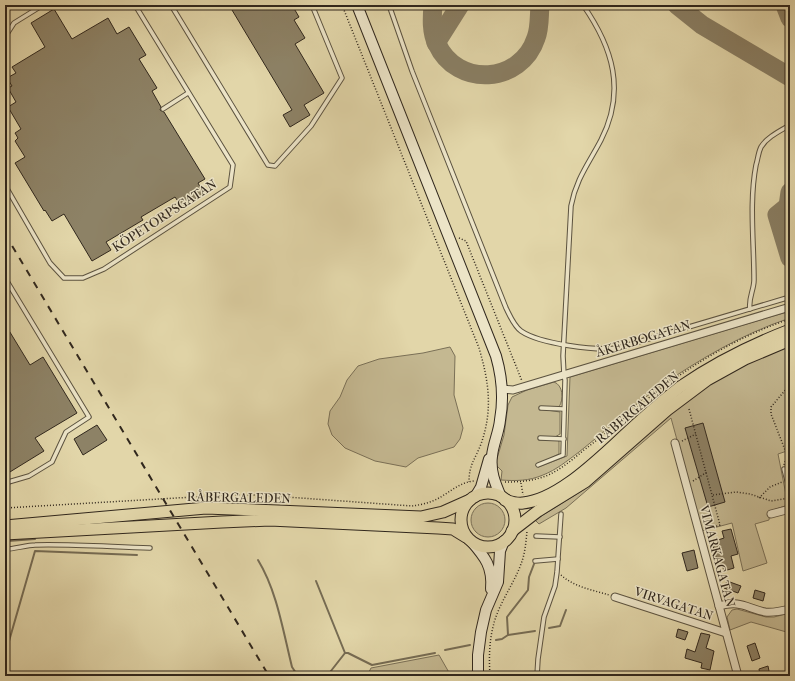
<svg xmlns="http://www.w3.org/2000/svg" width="795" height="681" font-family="'IM FELL French Canon',serif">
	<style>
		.green { fill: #c4b891; stroke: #7a7057 }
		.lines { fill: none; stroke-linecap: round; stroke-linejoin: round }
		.stream { stroke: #766c54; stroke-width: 2 }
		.taxiway { stroke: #897e63; stroke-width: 19 }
		.building { fill: #8d8266; stroke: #30271d }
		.lane-casing { stroke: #5c5340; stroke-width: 5.5 }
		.street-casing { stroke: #5c5340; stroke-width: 9 }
		.secondary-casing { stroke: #30271d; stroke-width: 12 }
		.primary-casing { stroke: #30271d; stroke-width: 13 }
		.path { stroke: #30271d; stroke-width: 1.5; stroke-dasharray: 1 2; stroke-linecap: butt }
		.lane { stroke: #ece4c7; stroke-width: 3.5 }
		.street { stroke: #ece4c7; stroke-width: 7 }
		.secondary { stroke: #ece4c7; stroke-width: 10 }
		.primary { stroke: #e2d6a9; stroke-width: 11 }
		.rail { stroke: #30271d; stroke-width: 2; stroke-dasharray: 7 7; stroke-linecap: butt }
		.labels { text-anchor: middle; stroke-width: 3; stroke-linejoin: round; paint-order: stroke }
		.street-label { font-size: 13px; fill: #30271d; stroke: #ece4c7 }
	</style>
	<rect width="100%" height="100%" fill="#e2d6a9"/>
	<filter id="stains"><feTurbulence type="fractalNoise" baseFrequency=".005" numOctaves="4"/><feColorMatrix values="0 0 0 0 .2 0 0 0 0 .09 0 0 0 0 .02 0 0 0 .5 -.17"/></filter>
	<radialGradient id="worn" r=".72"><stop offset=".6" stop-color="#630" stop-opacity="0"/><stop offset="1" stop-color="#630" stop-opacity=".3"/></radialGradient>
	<g class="green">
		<path d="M790,311V318C742,334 700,359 659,387C631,407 606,431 579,452C567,461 556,470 543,475C529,481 516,481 501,480L502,471L496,465V462L504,435L508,405L512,397L527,390L554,382C563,385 564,399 559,407H539L540,409L560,412V434L555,437H539V440H556L559,441V454L537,465L538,467L567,456L570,377Z"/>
		<polygon points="790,345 790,450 778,454 788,505 770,511 769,520 755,524 767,563 743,571 732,523 702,531 671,418 566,508 539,524 535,520 583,490 604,473 669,414 697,393 726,374 748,362"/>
		<polygon points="450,347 455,356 454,395 463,428 460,439 454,447 418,458 406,467 375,461 345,448 332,435 328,424 330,411 340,397 347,380 358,366 379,359 423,353"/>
		<circle cx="488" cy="520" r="17"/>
		<polygon points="737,609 766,617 774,617 790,613 790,633 751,622 730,630 727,617 732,610"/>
		<polygon points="439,655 451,676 367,676 371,668"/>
	</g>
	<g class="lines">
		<g class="stream">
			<polyline points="8,541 35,539"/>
			<path d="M258,560C277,591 283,631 292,667L298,676"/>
			<polyline points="316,581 345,653"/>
			<polyline points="549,628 560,626 566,610"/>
			<polyline points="508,635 507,617 528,590 529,577 534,564"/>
			<polyline points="496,640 502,639 508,635 535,631"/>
			<polyline points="445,650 470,645"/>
			<polyline points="5,655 35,551 137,555"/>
			<polyline points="327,676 345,653 348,653 372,665 435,653"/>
		</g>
		<g class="taxiway">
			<path d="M433,5C432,18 431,32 437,44C457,88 521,84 536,38C540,28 539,16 540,5"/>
			<polyline points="677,5 702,25 790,77"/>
			<polyline points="785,5 790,18"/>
			<polyline points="436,43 460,5"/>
			<polyline points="790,192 788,206 777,215 790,258"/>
		</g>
	</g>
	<g class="building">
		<polygon points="229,5 292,5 299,17 294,20 305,38 295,44 324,93 304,105 310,115 290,127 283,115 292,110"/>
		<polygon points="54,9 72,39 108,18 117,34 129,27 146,55 139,59 157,88 152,91 161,107 160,110 164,112 205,179 198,183 204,194 182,207 175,197 141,217 143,220 106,242 111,250 92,261 64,214 52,221 45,210 44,211 15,163 25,157 15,141 18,138 15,133 21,129 8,107 16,102 8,88 12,86 7,78 16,73 12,67 45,47 31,23"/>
		<polygon points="5,324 30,365 43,357 77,413 35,438 44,451 5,475"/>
		<polygon points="703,423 725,502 708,507 685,428"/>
		<polygon points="97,425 107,440 83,455 74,439"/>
		<polygon points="731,529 738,554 731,556 734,568 724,571 722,564 718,565 712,542 724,538 722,531"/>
		<polygon points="694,550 698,568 687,571 682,553"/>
		<polygon points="727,581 741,586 738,593 724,588"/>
		<polygon points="755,590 765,593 763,601 753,598"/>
		<polygon points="678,629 688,632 685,640 676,637"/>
		<polygon points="701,633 710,635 706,648 714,651 710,670 701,668 702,663 685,658 687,649 695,652"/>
		<polygon points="755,643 760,658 752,661 747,646"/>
		<polygon points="768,666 770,676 760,676 759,669"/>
	</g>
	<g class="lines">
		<defs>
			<g id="lane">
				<polyline points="171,5 268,165 275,166 311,126 342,78 312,5"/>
				<path d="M389,5L412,71L506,308C510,316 514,326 521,331C540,344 596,351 618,348L790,297"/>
				<polyline points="5,37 14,23 43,5"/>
				<polyline points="163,109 188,93"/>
				<polyline points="5,185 50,263 64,278 83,278 104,269 230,187 233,165 135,5"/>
				<polyline points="5,278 89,417 66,432 52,462 29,476 5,483"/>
				<path d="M750,309C748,299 754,290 754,280C754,242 749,202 756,165C758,159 758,153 761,147C767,137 780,131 790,125"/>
				<polyline points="541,408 564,409"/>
				<polyline points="540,438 564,439"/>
				<path d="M538,465L563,455L565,380L564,375L563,356L571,206C576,179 589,163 601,140C626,91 613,48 583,5"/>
				<polyline points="784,469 790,492"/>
				<polyline points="536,536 560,537"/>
				<path d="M5,549C10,550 27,545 35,545C73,544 112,547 150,548"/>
				<polyline points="535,561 558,559"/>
				<polyline points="537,676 538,659 544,617 555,586 557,572 561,514"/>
			</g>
			<g id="street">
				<polyline points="502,389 513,390 790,307"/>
				<polyline points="675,443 738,676"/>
				<polyline points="771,514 790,509"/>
				<polyline points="615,597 726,633"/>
				<path d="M719,606C741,600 746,608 765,612C774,613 782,611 790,609"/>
			</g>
			<g id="secondary">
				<path d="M357,5L496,356C502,377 504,398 500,420C499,432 493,444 492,456C490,471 495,483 501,497"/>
				<polyline points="475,497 481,487 489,459"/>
				<path d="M471,541C485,557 493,567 491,589"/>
				<polyline points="478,676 478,655 481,632 486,610 498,582 500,551 504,541"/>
			</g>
			<g id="primary">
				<circle cx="488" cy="520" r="27"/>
				<path d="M505,500C511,502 517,504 523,503C555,500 591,466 614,445C635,425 657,405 680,387C715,363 751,345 790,330"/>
				<polyline points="5,526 206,508 421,517 443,512 470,500"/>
				<polyline points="512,531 538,511 585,482 667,410 707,380 745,359 790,340"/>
				<polyline points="5,534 222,522 270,520 438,528 453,529 466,537"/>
			</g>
		</defs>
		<use href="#lane" class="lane-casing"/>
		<use href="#street" class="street-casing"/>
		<use href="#secondary" class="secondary-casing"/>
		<use href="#primary" class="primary-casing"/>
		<g class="path">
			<path d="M342,5L479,348C489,382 493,410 481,444C475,460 469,464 469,482"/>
			<polyline points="459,238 466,241 522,381"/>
			<polyline points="689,409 720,525 705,530"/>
			<polyline points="682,441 696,434"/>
			<polyline points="787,455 771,414 771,407 787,388 790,388"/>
			<polyline points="784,465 787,455 790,453"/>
			<polyline points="693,481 707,472"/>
			<path d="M505,482C519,482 533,481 546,476C560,470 572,460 584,450C612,429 638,405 667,384C705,357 745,334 790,319"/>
			<polyline points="521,483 523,495"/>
			<polyline points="713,495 736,492 750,494 771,501 789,498"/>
			<polyline points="759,498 770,487 782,482"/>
			<path d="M5,508L228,495H259L412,506C420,505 429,503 437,499C449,493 460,482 474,481"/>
			<path d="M561,575C574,587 593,590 609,595"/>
			<path d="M490,676C489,660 489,643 493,627C498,604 513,586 521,564C525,554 526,542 527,531"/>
		</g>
		<use href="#lane" class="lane"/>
		<use href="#street" class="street"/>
		<use href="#secondary" class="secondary"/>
		<use href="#primary" class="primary"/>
		<polyline class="rail" points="5,234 269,676"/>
	</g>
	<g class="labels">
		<g class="street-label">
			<text transform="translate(164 215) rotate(-33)" y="5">KÖPETORPSGATAN</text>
			<text transform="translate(643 338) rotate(-17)" y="5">ÅKERBOGATAN</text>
			<text transform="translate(637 407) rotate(-40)" y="5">RÅBERGALEDEN</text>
			<text transform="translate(239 497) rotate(1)" y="5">RÅBERGALEDEN</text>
			<text transform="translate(718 556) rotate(75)" y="5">VIMARKAGATAN</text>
			<text transform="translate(674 603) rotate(18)" y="5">VIRVAGATAN</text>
		</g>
	</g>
	<rect width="795" height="681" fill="none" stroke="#e2d6a9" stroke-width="20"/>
	<rect x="6" y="6" width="783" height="669" fill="none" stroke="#30271d" stroke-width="2"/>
	<rect x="10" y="10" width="775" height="661" fill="none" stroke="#30271d"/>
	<rect width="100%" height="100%" filter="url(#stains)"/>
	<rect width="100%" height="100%" fill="url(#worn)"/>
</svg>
